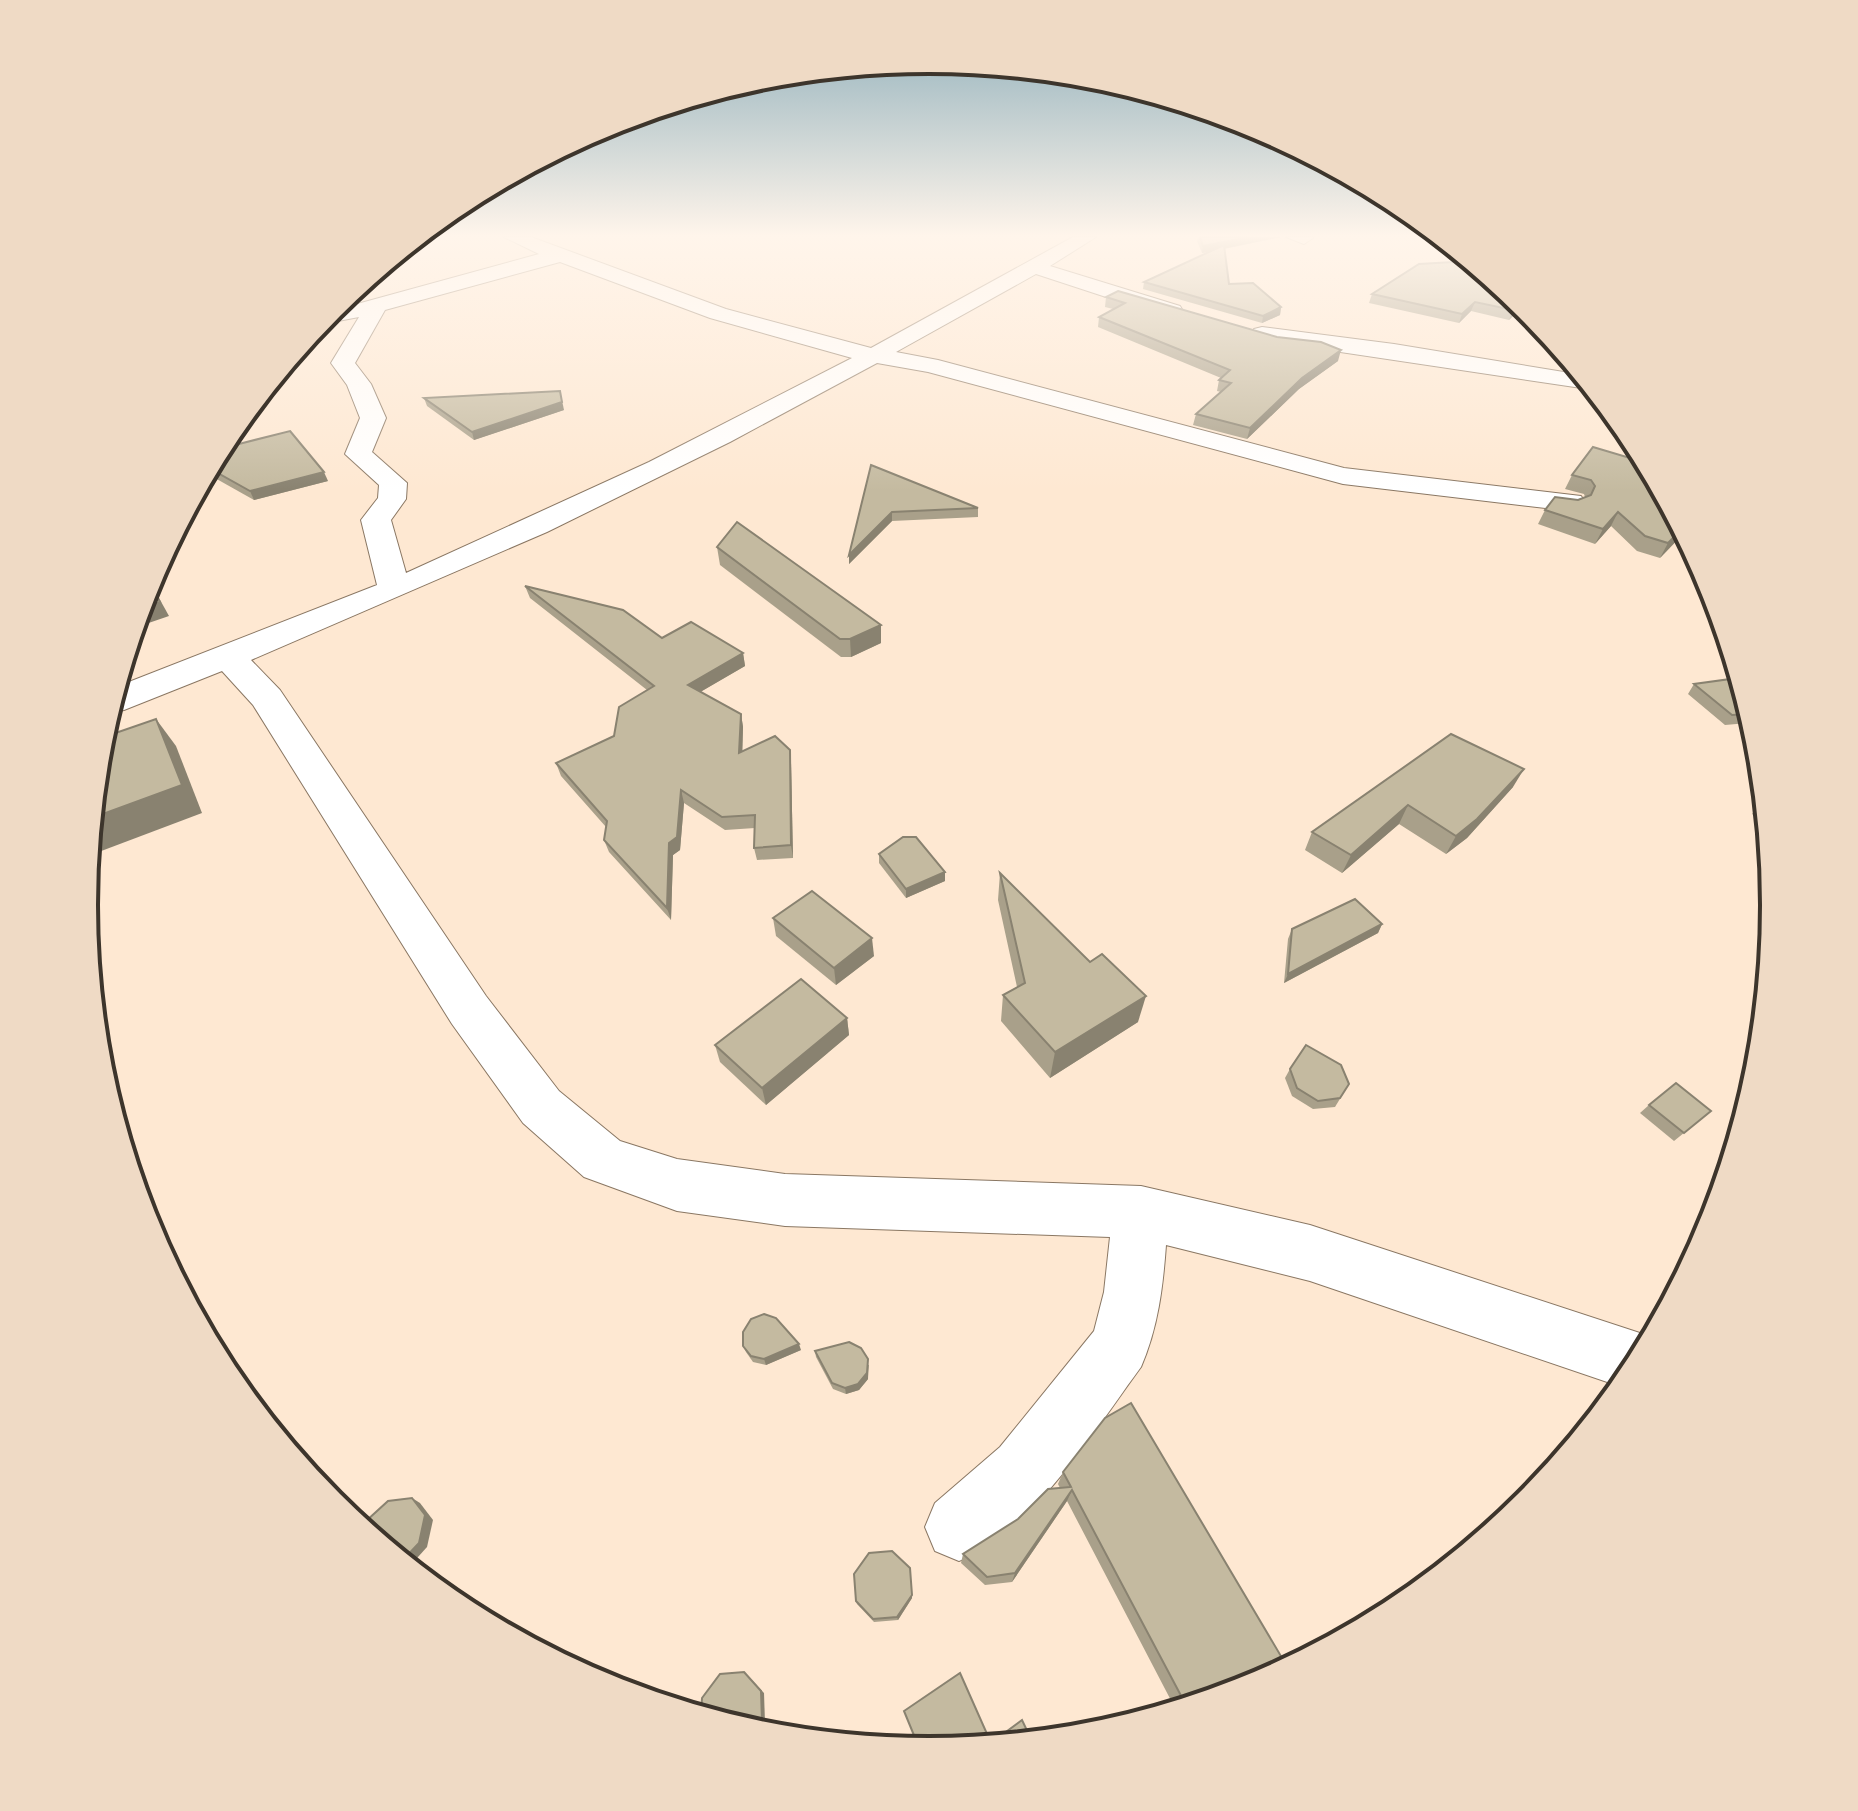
<svg xmlns="http://www.w3.org/2000/svg" width="1858" height="1811" font-family="'Fira Sans Condensed',sans-serif">
	<style>
		.lines { fill: none; stroke-linecap: round; stroke-linejoin: round }
		.minor-casing { stroke: #8a7763; stroke-width: 2 }
		.minor { fill: #fff; fill-rule: evenodd }
		.wall { fill: #a9a08a }
		.shaded-wall { fill: #898270 }
		.building { fill: #c4baa0; stroke: #898270; stroke-width: 2 }
		.rim { fill: none; stroke: #3d352c; stroke-width: 4 }
	</style>
	<rect width="100%" height="100%" fill="#fee8d2"/>
	<g class="lines">
		<defs>
			<g id="minor">
				<path d="M504,237H531L726,309L871,348L1073,237H1096L1050,266L1180,306L1183,311L1180,316H1164L1036,274L896,352L938,360L1344,468L1581,496L1585,502L1581,508L1571,511L1343,484L928,372L877,363L730,442L547,532L251,660L280,690L486,996L559,1091L620,1141L677,1159L785,1174L1141,1186L1310,1225L1652,1337L1622,1387L1310,1281L1166,1245C1163,1287 1158,1328 1141,1367C1093,1432 1035,1529 959,1561L935,1551L925,1527L935,1503L1000,1447L1094,1331L1104,1292L1110,1237L785,1226L677,1211L584,1177L523,1123L452,1024L253,705L222,671L124,710L108,713L116,687L377,585L361,520L378,498L379,485L345,454L360,418L347,385L331,363L359,317L317,325L328,312L539,254ZM560,262L710,318L852,358L649,462L406,573L391,520L406,499L407,483L372,452L386,418L371,384L355,363L385,310Z"/>
				<polygon points="1286,237 1313,237 1313,238 1304,244"/>
				<polygon points="1262,327 1394,344 1582,375 1595,390 1254,339 1251,334 1254,329"/>
			</g>
		</defs>
		<use href="#minor" class="minor-casing"/>
		<use href="#minor" class="minor"/>
	</g>
	<g class="wall">
		<polygon points="1198,237 1281,237 1224,249 1229,284 1281,307 1280,315 1262,323 1143,289 1144,282 1211,251 1202,253 1197,241"/>
		<polygon points="1471,261 1526,307 1523,306 1509,320 1471,311 1459,323 1369,303 1372,294"/>
		<polygon points="1106,297 1338,361 1299,389 1247,439 1193,425 1196,414 1221,392 1217,391 1219,380 1221,378 1098,327 1099,317 1113,309 1105,307"/>
		<polygon points="424,398 564,410 474,440 427,406"/>
		<polygon points="1593,447 1684,533 1660,558 1637,551 1611,526 1595,544 1538,524 1545,510 1585,497 1584,494 1565,489 1572,475"/>
		<polygon points="219,449 328,481 254,500 206,473"/>
		<polygon points="871,465 978,508 978,517 892,521 849,564 849,555"/>
		<polygon points="717,547 881,625 881,643 851,657 841,657 720,565"/>
		<polygon points="525,586 662,638 743,653 745,666 700,692 741,714 743,727 742,752 791,763 793,858 757,860 754,848 755,828 725,830 684,803 680,850 673,855 671,920 609,852 604,840 606,827 561,776 556,763 614,736 647,690 530,598"/>
		<polygon points="1734,662 1751,718 1748,723 1725,725 1688,694 1694,684 1727,679"/>
		<polygon points="1451,734 1513,787 1467,838 1446,854 1399,824 1342,873 1305,850 1312,832"/>
		<polygon points="1764,800 1766,822 1752,814"/>
		<polygon points="879,854 945,881 906,898 879,863"/>
		<polygon points="1000,873 1138,1022 1050,1078 1001,1021 1003,995 1017,987 998,900"/>
		<polygon points="773,918 874,956 836,985 776,936"/>
		<polygon points="1382,924 1378,933 1284,983 1288,939 1292,929"/>
		<polygon points="847,1018 849,1035 766,1105 720,1062 715,1045"/>
		<polygon points="1290,1069 1349,1084 1335,1107 1313,1109 1292,1096 1285,1078"/>
		<polygon points="1649,1105 1711,1111 1674,1141 1640,1113"/>
		<polygon points="743,1346 801,1350 766,1365 753,1362 746,1352"/>
		<polygon points="815,1351 869,1365 868,1379 859,1390 846,1394 833,1389 816,1357"/>
		<polygon points="1063,1472 1252,1687 1176,1710 1067,1501 1012,1582 985,1585 961,1563 963,1554 1018,1519 1060,1488 1058,1484"/>
		<polygon points="912,1598 898,1620 874,1622 857,1604 856,1601"/>
	</g>
	<g class="shaded-wall">
		<polygon points="1248,237 1281,237 1202,253 1203,246"/>
		<polygon points="1475,302 1471,311 1459,323 1462,314"/>
		<polygon points="1521,303 1524,305 1509,320 1513,310"/>
		<polygon points="1281,307 1280,315 1262,323 1263,316"/>
		<polygon points="1341,350 1338,361 1299,389 1247,439 1250,428 1302,378"/>
		<polygon points="560,391 564,410 474,440 472,432"/>
		<polygon points="324,472 328,481 254,500 250,491"/>
		<polygon points="892,512 892,521 849,564 849,555"/>
		<polygon points="1618,512 1611,526 1595,544 1603,529"/>
		<polygon points="1682,529 1684,533 1660,558 1668,543"/>
		<polygon points="149,580 169,616 134,628 148,581"/>
		<polygon points="881,625 881,643 851,657 850,639"/>
		<polygon points="743,653 745,666 690,698 688,685"/>
		<polygon points="741,714 743,727 742,766 739,753"/>
		<polygon points="156,719 176,746 202,813 88,856 92,818"/>
		<polygon points="790,750 791,763 793,858 791,845"/>
		<polygon points="1524,769 1513,787 1467,838 1446,854 1456,836"/>
		<polygon points="681,790 684,803 680,850 673,855 671,920 667,908 669,843"/>
		<polygon points="1408,805 1399,824 1342,873 1351,855"/>
		<polygon points="945,872 945,881 906,898 906,889"/>
		<polygon points="1382,924 1378,933 1284,983 1288,974"/>
		<polygon points="872,938 874,956 836,985 834,968"/>
		<polygon points="1146,996 1138,1022 1050,1078 1055,1052"/>
		<polygon points="847,1018 849,1035 766,1105 762,1088"/>
		<polygon points="799,1344 801,1350 766,1365 764,1359"/>
		<polygon points="868,1359 868,1379 859,1390 846,1394 845,1388"/>
		<polygon points="1072,1490 1067,1501 1012,1582 1015,1573"/>
		<polygon points="412,1498 420,1503 433,1520 427,1547 409,1567 402,1561"/>
		<polygon points="912,1595 912,1598 898,1620 897,1617"/>
		<polygon points="744,1672 764,1693 765,1723 758,1733 755,1732"/>
	</g>
	<g class="building">
		<polygon points="1200,237 1248,237 1203,246"/>
		<polygon points="1224,245 1229,284 1253,283 1281,307 1263,316 1144,282"/>
		<polygon points="1471,261 1521,303 1513,310 1475,302 1462,314 1372,294 1419,264"/>
		<polygon points="1118,291 1277,337 1321,342 1341,350 1302,378 1250,428 1196,414 1231,383 1219,380 1230,370 1099,317 1125,303 1106,297"/>
		<polygon points="560,391 562,402 472,432 424,398"/>
		<polygon points="290,431 324,472 250,491 209,468 219,449"/>
		<polygon points="1593,447 1647,463 1682,529 1668,543 1645,536 1618,512 1603,529 1545,510 1555,497 1578,500 1591,495 1595,486 1591,480 1572,475"/>
		<polygon points="871,465 978,508 892,512 849,555"/>
		<polygon points="737,522 881,625 850,639 840,639 717,547"/>
		<polygon points="148,581 160,602 140,609 148,582"/>
		<polygon points="525,586 623,610 662,638 691,622 743,653 688,685 741,714 739,753 775,736 790,750 791,845 754,848 755,815 722,817 681,790 677,837 669,843 667,908 604,840 607,821 556,763 614,736 619,707 654,686"/>
		<polygon points="1735,665 1750,714 1732,715 1694,684 1730,679"/>
		<polygon points="156,719 182,785 92,818 101,738"/>
		<polygon points="1451,734 1524,769 1477,819 1456,836 1408,805 1351,855 1312,832"/>
		<polygon points="903,837 916,837 945,872 906,889 879,854"/>
		<polygon points="1000,873 1090,962 1102,954 1146,996 1055,1052 1003,995 1025,983"/>
		<polygon points="812,891 872,938 834,968 773,918"/>
		<polygon points="1355,899 1382,924 1288,974 1292,929"/>
		<polygon points="801,979 847,1018 762,1088 715,1045"/>
		<polygon points="1306,1045 1341,1065 1349,1084 1340,1098 1318,1101 1297,1088 1290,1069"/>
		<polygon points="1676,1083 1711,1111 1684,1133 1649,1105"/>
		<polygon points="764,1314 776,1318 799,1344 764,1359 751,1356 743,1346 743,1332 751,1319"/>
		<polygon points="849,1342 861,1348 868,1359 867,1373 858,1384 845,1388 832,1383 815,1351"/>
		<polygon points="1131,1403 1288,1668 1252,1687 1187,1707 1072,1490 1015,1573 987,1577 963,1554 1018,1519 1048,1489 1071,1487 1063,1472 1105,1418"/>
		<polygon points="412,1498 425,1515 419,1543 402,1561 364,1530 365,1522 388,1501"/>
		<polygon points="892,1551 910,1568 912,1595 897,1617 873,1619 856,1601 854,1574 869,1553"/>
		<polygon points="744,1672 761,1691 762,1722 755,1732 701,1716 702,1698 720,1674"/>
		<polygon points="960,1673 991,1743 1022,1720 1032,1741 945,1749 940,1738 920,1750 904,1711"/>
	</g>
	<linearGradient id="sky" x2="0" y2="1"><stop stop-color="#87aab7"/><stop offset="0.48" stop-color="#fff5eb"/><stop offset="1" stop-color="#fff5eb" stop-opacity="0"/></linearGradient>
	<rect width="1858" height="491" fill="url(#sky)"/>
	<path d="M0 0H1858V1811H0ZM98 905a831 831 0 1 1 1662 0a831 831 0 1 1-1662 0Z" fill="#efdac5" fill-rule="evenodd"/>
	<path class="rim" d="M98 905a831 831 0 1 1 1662 0a831 831 0 1 1-1662 0Z"/>
</svg>
